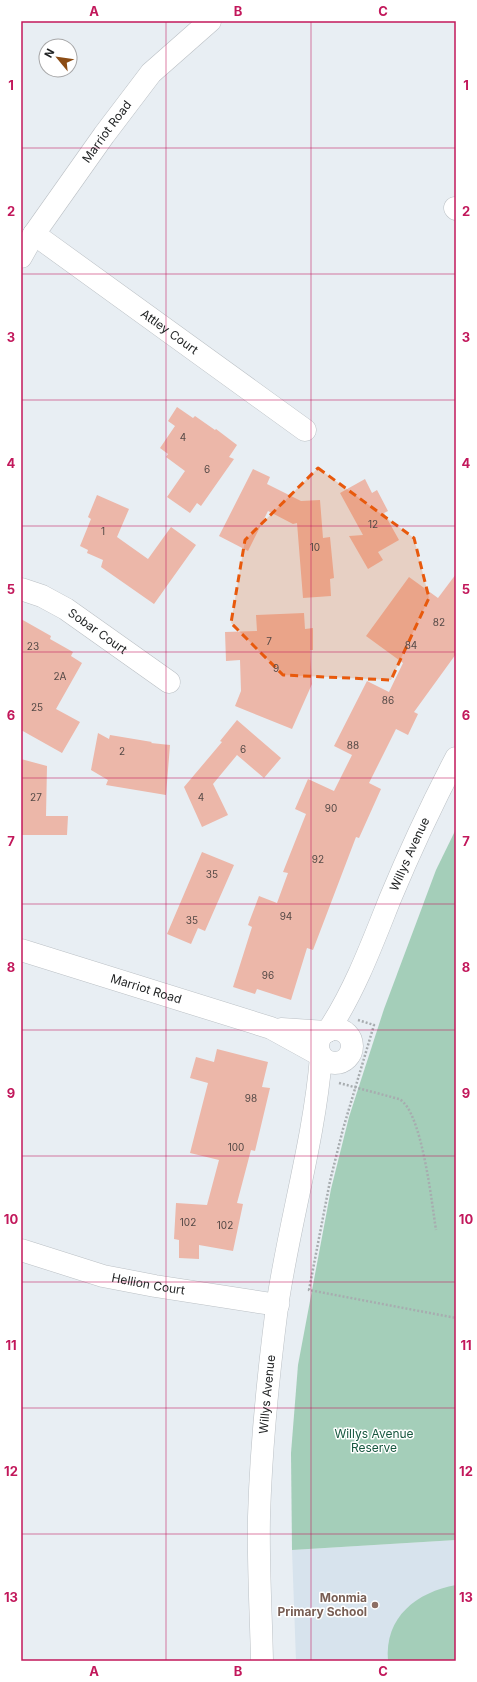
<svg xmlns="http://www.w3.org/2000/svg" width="477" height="1682" font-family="Inter,sans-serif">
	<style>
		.built { fill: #d7e3ed }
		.green { fill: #a4ceb9 }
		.building { fill: #ecb7a9 }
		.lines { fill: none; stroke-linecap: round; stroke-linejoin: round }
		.street-casing { stroke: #bbc0c5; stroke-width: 23 }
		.secondary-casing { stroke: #bbc0c5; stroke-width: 23 }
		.path { stroke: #a7acaf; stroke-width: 2.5; stroke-dasharray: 2 2; stroke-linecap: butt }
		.street { stroke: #fff; stroke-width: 22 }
		.secondary { stroke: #fff; stroke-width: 22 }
		.marked { fill: #e8590c; fill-opacity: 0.2; stroke: #e8590c; stroke-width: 3; stroke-dasharray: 8 5; stroke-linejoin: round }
		.grid { fill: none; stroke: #c2185b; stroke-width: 1; stroke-opacity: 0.55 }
		.education-dot { fill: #8d6e63; stroke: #fff; stroke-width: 1.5 }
		.labels { text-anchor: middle; stroke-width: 3; stroke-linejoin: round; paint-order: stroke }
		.number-label { font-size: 10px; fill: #544946 }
		.street-label { font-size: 12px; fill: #222425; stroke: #fff }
		.park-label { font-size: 12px; fill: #17573f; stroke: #fff }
		.education-label { font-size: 12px; font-weight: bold; fill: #785e54; stroke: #fff; text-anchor: end }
		.neatline { fill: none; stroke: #c2185b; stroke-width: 1.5 }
		.grid-label { font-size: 13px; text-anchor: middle; font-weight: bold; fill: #c2185b }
	</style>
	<rect width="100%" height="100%" fill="#e8eef3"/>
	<polygon class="built" points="456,1540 456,1661 296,1661 292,1550"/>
	<g class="green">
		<polygon points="456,829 456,1540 292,1550 291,1453 298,1365 331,1189 349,1117 384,1009 436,870"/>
		<path d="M456,1585V1661H388C384,1617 417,1592 456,1585Z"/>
	</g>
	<g class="building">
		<polygon points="177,407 193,418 195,416 215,430 216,429 237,445 229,457 234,459 201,506 197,503 190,513 167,497 185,471 166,457 168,454 160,448 175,426 168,421"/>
		<polygon points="253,469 270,477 267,484 301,501 320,500 323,538 330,537 334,578 330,579 331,596 303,598 297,523 293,524 268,511 248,551 219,536"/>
		<polygon points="365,479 372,493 377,490 388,511 384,513 399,540 378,552 383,560 368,569 349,536 363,535 340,493"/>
		<polygon points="97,495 129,509 117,537 148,559 171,527 196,545 154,604 101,567 103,560 87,553 88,550 80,546 91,519 88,517"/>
		<polygon points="456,574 456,654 414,712 418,714 408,735 396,729 369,783 381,789 359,838 356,837 313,950 307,948 291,1000 257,989 255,994 233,987 252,927 248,925 259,896 277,903 288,873 283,872 306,814 295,809 308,779 334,791 352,755 334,746 367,681 389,692 403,663 366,636 409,577 438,598"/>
		<polygon points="304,613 305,629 313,628 313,650 310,650 312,684 292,729 235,706 241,691 240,660 226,661 225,632 257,631 256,615"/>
		<polygon points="21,619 51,636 50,639 73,652 71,656 82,663 56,709 80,722 62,753 21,730"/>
		<polygon points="237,720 281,758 264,778 237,755 213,784 228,815 202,827 184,787 222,742 220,741"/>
		<polygon points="98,733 109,739 110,735 152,742 151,743 170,745 166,795 106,785 108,780 91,770"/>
		<polygon points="21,759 47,766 46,816 68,816 67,835 21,835"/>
		<polygon points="202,852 234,865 205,931 198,928 191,944 167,934"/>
		<polygon points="217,1049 268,1062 262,1087 270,1088 255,1151 251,1150 237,1203 243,1204 233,1251 199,1245 199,1259 179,1258 179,1240 174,1239 176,1203 207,1205 219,1160 190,1153 208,1083 190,1078 196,1057 214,1062"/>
	</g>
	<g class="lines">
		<defs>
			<g id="street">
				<polyline points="455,208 456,209"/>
				<path id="s1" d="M34,234L305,430"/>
				<path id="s2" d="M21,257L34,234L104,135L151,73L210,21"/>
				<path id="s3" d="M21,589L42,596L66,609L169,682"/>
				<path id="s4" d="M21,950L271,1028L320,1055"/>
				<polyline points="281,1029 326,1032"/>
				<path id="s5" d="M21,1250L103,1276L155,1286L278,1305"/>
			</g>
			<g id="secondary">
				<circle cx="335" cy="1046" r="17"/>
				<path id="s6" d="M328,1031C355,990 372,944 390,899C410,851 432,804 456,758"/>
				<path id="s7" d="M262,1661C261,1613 258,1565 259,1517C261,1447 268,1377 277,1307C289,1223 314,1142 321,1057"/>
			</g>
		</defs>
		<use href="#street" class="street-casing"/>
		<use href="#secondary" class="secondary-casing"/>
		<g class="path">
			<polyline points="358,1020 374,1025 343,1129 330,1181 309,1290 456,1318"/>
			<path d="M339,1083L399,1099C422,1110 432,1205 436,1230"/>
		</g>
		<use href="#street" class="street"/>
		<use href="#secondary" class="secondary"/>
	</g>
	<path class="marked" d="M318,468L414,538L429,598L391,680L283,675L231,623L245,540Z"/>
	<path class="grid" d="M166,21V1661M311,21V1661M21,148H456M21,274H456M21,400H456M21,526H456M21,652H456M21,778H456M21,904H456M21,1030H456M21,1156H456M21,1282H456M21,1408H456M21,1534H456"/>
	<circle class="education-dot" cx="375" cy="1605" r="4"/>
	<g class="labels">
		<g class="number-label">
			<text x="183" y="441">4</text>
			<text x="207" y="473">6</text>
			<text x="373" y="528">12</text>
			<text x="103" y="535">1</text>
			<text x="315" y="551">10</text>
			<text x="439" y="626">82</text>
			<text x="269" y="645">7</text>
			<text x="411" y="649">84</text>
			<text x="33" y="650">23</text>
			<text x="276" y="672">9</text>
			<text x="60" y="680">2A</text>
			<text x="388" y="704">86</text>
			<text x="37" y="711">25</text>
			<text x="353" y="749">88</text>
			<text x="243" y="753">6</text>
			<text x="122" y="755">2</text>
			<text x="36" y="801">27</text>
			<text x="201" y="801">4</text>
			<text x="331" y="812">90</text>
			<text x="318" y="863">92</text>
			<text x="212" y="878">35</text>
			<text x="286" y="920">94</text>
			<text x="192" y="924">35</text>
			<text x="268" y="979">96</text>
			<text x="251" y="1102">98</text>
			<text x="236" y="1151">100</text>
			<text x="188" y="1226">102</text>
			<text x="225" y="1229">102</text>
		</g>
		<g class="street-label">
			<text dy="4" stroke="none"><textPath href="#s2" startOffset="152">Marriot Road</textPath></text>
			<text dy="4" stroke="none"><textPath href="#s1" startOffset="167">Attley Court</textPath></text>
			<text dy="4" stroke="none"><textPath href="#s3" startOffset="88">Sobar Court</textPath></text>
			<text dy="4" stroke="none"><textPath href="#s6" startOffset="195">Willys Avenue</textPath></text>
			<text dy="4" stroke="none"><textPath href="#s4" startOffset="131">Marriot Road</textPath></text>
			<text dy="4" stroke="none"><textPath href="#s5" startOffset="132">Hellion Court</textPath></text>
			<text dy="4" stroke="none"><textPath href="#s7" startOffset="267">Willys Avenue</textPath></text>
		</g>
		<g class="park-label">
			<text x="374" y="1438">Willys Avenue<tspan x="374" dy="14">Reserve</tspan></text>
		</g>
		<g class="education-label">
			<text x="367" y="1602">Monmia<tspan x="367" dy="14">Primary School</tspan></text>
		</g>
	</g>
	<rect width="477" height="1682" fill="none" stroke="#ffffff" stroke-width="44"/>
	<g transform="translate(58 58) rotate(299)"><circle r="19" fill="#ffffff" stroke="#a7a7a8"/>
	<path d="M0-3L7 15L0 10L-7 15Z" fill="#8c4c14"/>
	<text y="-6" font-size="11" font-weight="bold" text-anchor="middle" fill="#222425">N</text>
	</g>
	<rect x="22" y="22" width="433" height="1638" class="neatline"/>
	<g class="grid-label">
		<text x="94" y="16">A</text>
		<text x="238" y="16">B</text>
		<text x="383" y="16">C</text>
		<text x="11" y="90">1</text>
		<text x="466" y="90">1</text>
		<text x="11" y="216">2</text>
		<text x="466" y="216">2</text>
		<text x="11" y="342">3</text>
		<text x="466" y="342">3</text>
		<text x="11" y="468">4</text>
		<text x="466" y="468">4</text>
		<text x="11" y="594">5</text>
		<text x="466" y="594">5</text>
		<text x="11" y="720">6</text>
		<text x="466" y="720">6</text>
		<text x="11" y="846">7</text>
		<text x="466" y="846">7</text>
		<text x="11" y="972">8</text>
		<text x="466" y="972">8</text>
		<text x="11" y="1098">9</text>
		<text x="466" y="1098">9</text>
		<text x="11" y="1224">10</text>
		<text x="466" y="1224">10</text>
		<text x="11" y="1350">11</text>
		<text x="466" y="1350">11</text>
		<text x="11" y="1476">12</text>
		<text x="466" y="1476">12</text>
		<text x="11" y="1602">13</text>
		<text x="466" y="1602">13</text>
		<text x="94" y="1676">A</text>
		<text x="238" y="1676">B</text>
		<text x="383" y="1676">C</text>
	</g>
</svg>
